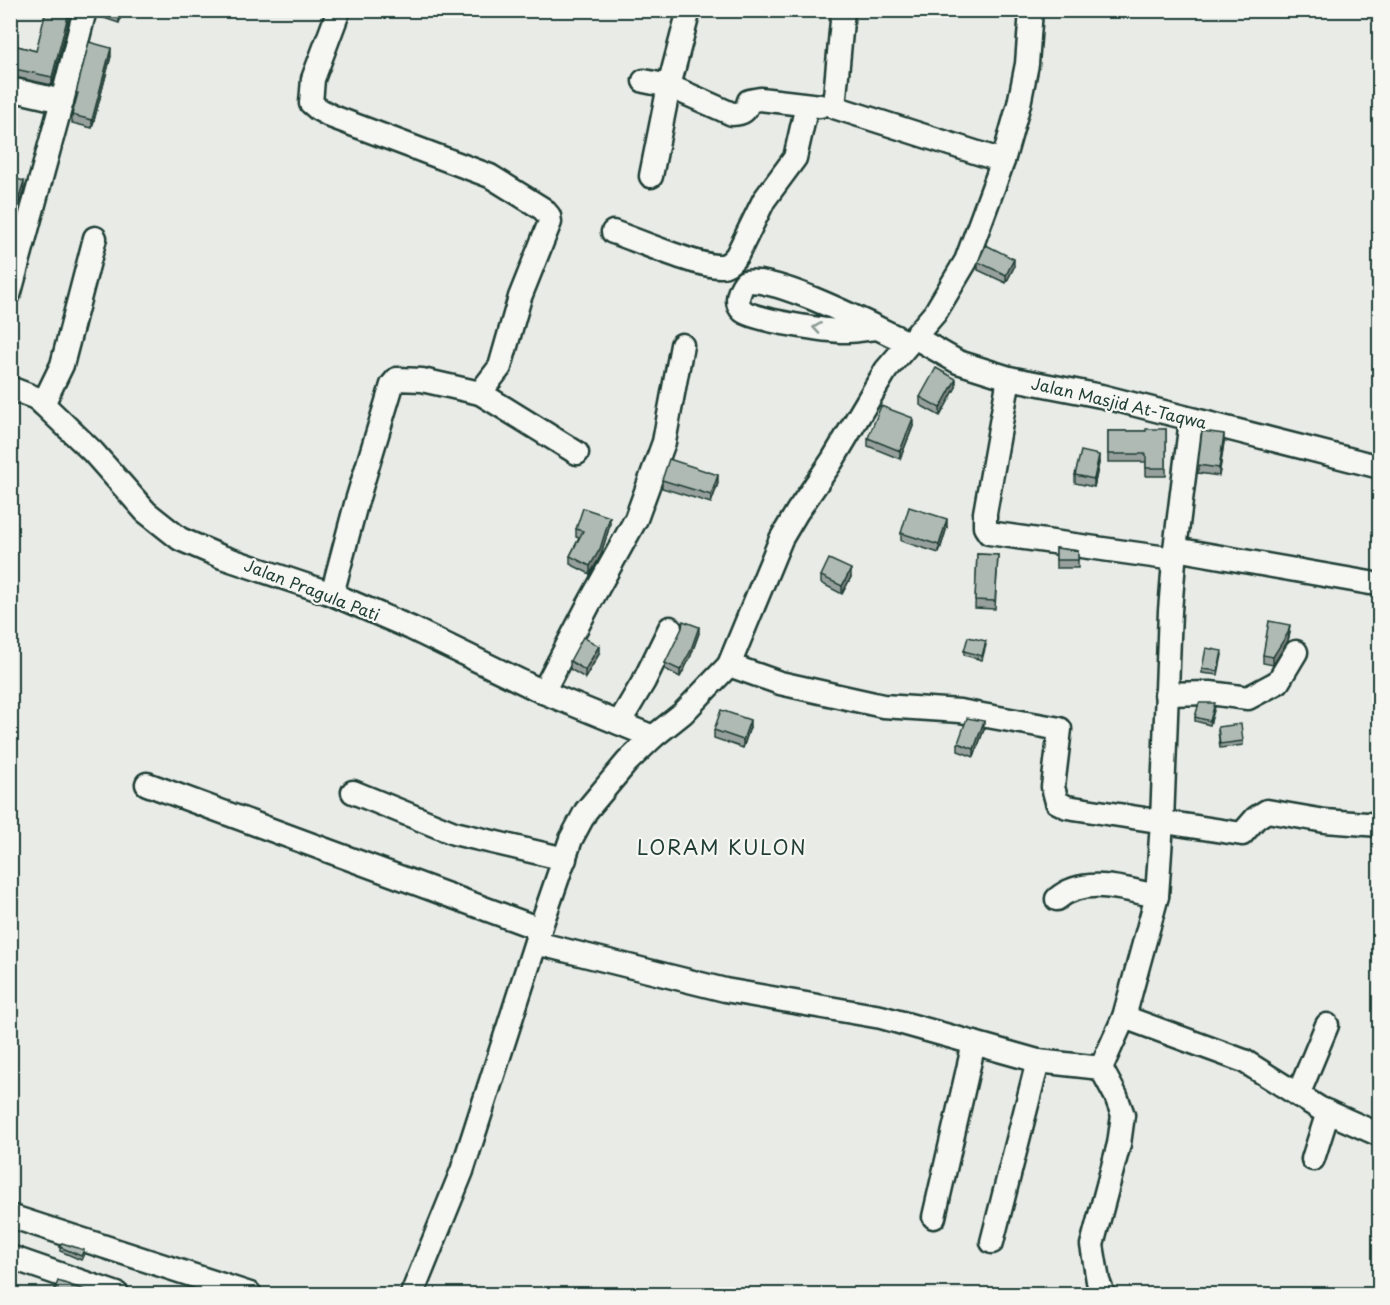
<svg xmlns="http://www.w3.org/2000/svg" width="1390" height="1305" font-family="'Playpen Sans',sans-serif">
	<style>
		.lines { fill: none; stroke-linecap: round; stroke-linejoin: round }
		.minor-casing { stroke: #1f3d34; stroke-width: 27 }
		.minor { stroke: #f6f6f2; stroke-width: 22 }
		.wall { fill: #97a09c; stroke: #1f3d34; stroke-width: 1.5 }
		.shaded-wall { fill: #7b827f; stroke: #1f3d34; stroke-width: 1.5 }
		.building { fill: #b0bab5; stroke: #1f3d34; stroke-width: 1.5 }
		.oneway { stroke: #8a9a93 }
		.labels { text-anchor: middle; stroke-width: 4.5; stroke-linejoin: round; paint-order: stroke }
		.street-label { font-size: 16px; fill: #1f3d34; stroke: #f6f6f2 }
		.quarter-label { font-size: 20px; letter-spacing: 1.5px; fill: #1f3d34; stroke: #f6f6f2 }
	</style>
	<rect width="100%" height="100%" fill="#e9ebe7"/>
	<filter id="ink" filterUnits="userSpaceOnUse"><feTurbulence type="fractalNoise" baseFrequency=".0167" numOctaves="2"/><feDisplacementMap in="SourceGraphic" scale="12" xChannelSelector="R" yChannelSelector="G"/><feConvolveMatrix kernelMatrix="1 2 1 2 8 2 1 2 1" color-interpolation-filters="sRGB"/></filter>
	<g filter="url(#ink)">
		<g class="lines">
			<defs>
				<g id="minor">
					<polyline points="843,10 834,107 1003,161"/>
					<path d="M644,81L669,86L732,114C743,114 746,111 749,101L760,99L820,106"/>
					<polyline points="10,89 62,101"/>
					<polyline points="651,176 669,86 689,10"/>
					<path d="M613,232C637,240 700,268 722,266C729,265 733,260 737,255L764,200L795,158L807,105"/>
					<polyline points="10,292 62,101 85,10"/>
					<path d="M875,328C866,329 857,331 848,331C831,332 754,320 743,311C734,303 739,290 745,282C776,275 876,328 909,343"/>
					<polyline points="916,338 958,362 1009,378 1101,396 1380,467"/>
					<polyline points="1009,378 985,513 985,527 989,533 1174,559"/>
					<polyline points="10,388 36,398 43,404 93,452 146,512 180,539 222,557 332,594 411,628 543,692 653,737"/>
					<polyline points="480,393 577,453"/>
					<polyline points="43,404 62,365 95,238"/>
					<polyline points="1175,549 1370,583"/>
					<polyline points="332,594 356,504 392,385 397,379 422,380 480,393 500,367 520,297 550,222 549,216 543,209 490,176 333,117 318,109 311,103 313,79 339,10"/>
					<polyline points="729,665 780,683 883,706 960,711 1060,729 1053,787 1057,802 1067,807 1242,834 1256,818 1267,811 1325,821 1380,825"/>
					<polyline points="543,692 589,604 636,519 664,442 682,345"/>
					<polyline points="1166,694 1210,693 1248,698 1278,682 1296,652"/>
					<polyline points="619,723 644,681 670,628"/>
					<polyline points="147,784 540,929"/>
					<polyline points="353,792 454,833 565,859"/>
					<path d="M1057,899C1085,875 1126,890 1157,896"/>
					<polyline points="536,943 725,990 881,1017 1038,1061 1101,1068 1124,1017 1157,896 1162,822 1170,611 1175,549 1191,420"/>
					<polyline points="1124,1017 1244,1061 1319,1108 1380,1135"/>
					<polyline points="1101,1068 1116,1096 1123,1115 1119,1144 1092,1245 1098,1281 1103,1294"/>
					<polyline points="1298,1095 1327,1025"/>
					<polyline points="1313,1159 1328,1112"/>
					<polyline points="10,1216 250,1294"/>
					<polyline points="934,1217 974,1043"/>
					<polyline points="992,1242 1038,1061"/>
					<polyline points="10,1257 117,1294"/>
					<polyline points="412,1294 462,1171 540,929 571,839 586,811 627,762 653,737 683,713 729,665 781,539 797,512 832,461 886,370 935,313 966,261 1003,161 1019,104 1027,64 1031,10"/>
				</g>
			</defs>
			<use href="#minor" class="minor-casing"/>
			<use href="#minor" class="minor"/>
		</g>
		<g class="wall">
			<polygon points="101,10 123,10 119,23 101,17"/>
			<polygon points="68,24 52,85 10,76 10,44 36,51"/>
			<polygon points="111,56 92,128 72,123 72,115 76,100 76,93"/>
			<polygon points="10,177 24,189 19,205 11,203 10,204"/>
			<polygon points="978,262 1014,267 1006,283 978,270"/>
			<polygon points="956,387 940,416 920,405 920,397"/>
			<polygon points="913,426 900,459 868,446 868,438"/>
			<polygon points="1166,429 1166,476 1146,476 1146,462 1108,462 1108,431 1146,431"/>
			<polygon points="1224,442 1219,476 1198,473 1198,465"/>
			<polygon points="1099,463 1094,487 1075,483 1075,475"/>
			<polygon points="662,480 718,483 711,503 662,488"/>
			<polygon points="610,525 600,557 590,574 570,564 570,556 579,538 576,537 576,529"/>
			<polygon points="947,527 939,553 901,541 901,533"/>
			<polygon points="1056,548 1078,551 1078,568 1056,568"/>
			<polygon points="977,554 998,555 995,609 975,608"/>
			<polygon points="821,576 851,577 842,594 821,583"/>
			<polygon points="699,633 690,658 680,677 665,669 665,663"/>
			<polygon points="1290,633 1288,641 1273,665 1263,663 1263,655"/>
			<polygon points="986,645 982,660 964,655 964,651"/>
			<polygon points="599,654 585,678 570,669 570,661"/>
			<polygon points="1222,655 1218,675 1202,673 1202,669"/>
			<polygon points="1215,707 1210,725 1195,721 1195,717"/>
			<polygon points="750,727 743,748 714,738 714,730"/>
			<polygon points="984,729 974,757 958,751 958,743"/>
			<polygon points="1218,731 1243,741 1243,745 1220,748"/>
			<polygon points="60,1247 84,1254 81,1260 60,1251"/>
		</g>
		<g class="shaded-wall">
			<polygon points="121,10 123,10 119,23 119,15"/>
			<polygon points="68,16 68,24 52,85 52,77"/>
			<polygon points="111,48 111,56 92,128 92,120"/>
			<polygon points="24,181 24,189 19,205 19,197"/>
			<polygon points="1014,259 1014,267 1006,283 1006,275"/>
			<polygon points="956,379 956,387 940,416 940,408"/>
			<polygon points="913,418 913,426 900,459 900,451"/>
			<polygon points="1224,434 1224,442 1219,476 1219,468"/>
			<polygon points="1099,455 1099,463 1094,487 1094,479"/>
			<polygon points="718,475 718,483 711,503 711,495"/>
			<polygon points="610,517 610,525 600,557 590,574 590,566"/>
			<polygon points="947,519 947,527 939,553 939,545"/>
			<polygon points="851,569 851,577 842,594 842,586"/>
			<polygon points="1290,625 1288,641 1273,665 1273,657"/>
			<polygon points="699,627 699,633 690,658 680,677 680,670"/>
			<polygon points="599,646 599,654 585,678 585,670"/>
			<polygon points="750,720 750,727 743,748 743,740"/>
			<polygon points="984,721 984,729 974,757 974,749"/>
		</g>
		<g class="building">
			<polygon points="106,10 121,10 119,15"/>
			<polygon points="46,11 68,16 52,77 10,68 10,44 36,51"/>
			<polygon points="89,42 111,48 92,120 72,115 78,93 76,93"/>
			<polygon points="10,177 24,181 19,197 11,195 10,196"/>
			<polygon points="986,245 1014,259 1006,275 978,262"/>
			<polygon points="936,368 956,379 940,408 920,397"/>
			<polygon points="881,406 913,418 900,451 868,438"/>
			<polygon points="1146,429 1166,429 1166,468 1146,468 1146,454 1108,454 1108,431 1146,431"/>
			<polygon points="1202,431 1224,434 1219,468 1198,465"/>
			<polygon points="1081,451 1099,455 1094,479 1075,475"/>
			<polygon points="669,459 718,475 711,495 662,480"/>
			<polygon points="909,507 947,519 939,545 901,533"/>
			<polygon points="583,508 610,517 600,549 590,566 570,556 583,531 576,529"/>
			<polygon points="1056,548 1078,551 1078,560 1056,560"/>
			<polygon points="977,554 998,555 995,601 975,600"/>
			<polygon points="829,559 851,569 842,586 821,576"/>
			<polygon points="683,621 699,627 690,652 680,670 665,663 682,628"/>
			<polygon points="1269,621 1290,625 1288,633 1273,657 1263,655"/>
			<polygon points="583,637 599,646 585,670 570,661"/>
			<polygon points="968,637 986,641 982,656 964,651"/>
			<polygon points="1206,648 1222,651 1218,671 1202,669"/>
			<polygon points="1199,703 1215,703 1210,721 1195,717"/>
			<polygon points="721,710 750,720 743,740 714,730"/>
			<polygon points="967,718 984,721 974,749 958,743"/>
			<polygon points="1241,724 1243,741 1220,744 1218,727"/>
			<polygon points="62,1243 84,1250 81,1256 60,1247"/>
			<polygon points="58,1281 94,1293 94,1294 53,1294"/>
		</g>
		<defs><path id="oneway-chevron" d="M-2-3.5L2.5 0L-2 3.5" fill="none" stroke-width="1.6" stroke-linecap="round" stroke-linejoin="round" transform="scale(1.5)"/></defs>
		<use class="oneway" href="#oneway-chevron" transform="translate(817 328) rotate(-171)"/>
	</g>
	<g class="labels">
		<g class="street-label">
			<text transform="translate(1119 403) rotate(13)" y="6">Jalan Masjid At-Taqwa</text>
			<text transform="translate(312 590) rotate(21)" y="6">Jalan Pragula Pati</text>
		</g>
		<g class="quarter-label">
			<text x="722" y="855">LORAM KULON</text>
		</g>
	</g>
	<rect width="1390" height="1305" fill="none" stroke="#f6f6f2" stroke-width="36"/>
	<rect x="18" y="18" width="1354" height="1269" fill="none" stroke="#1f3d34" stroke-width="2" filter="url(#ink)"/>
</svg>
